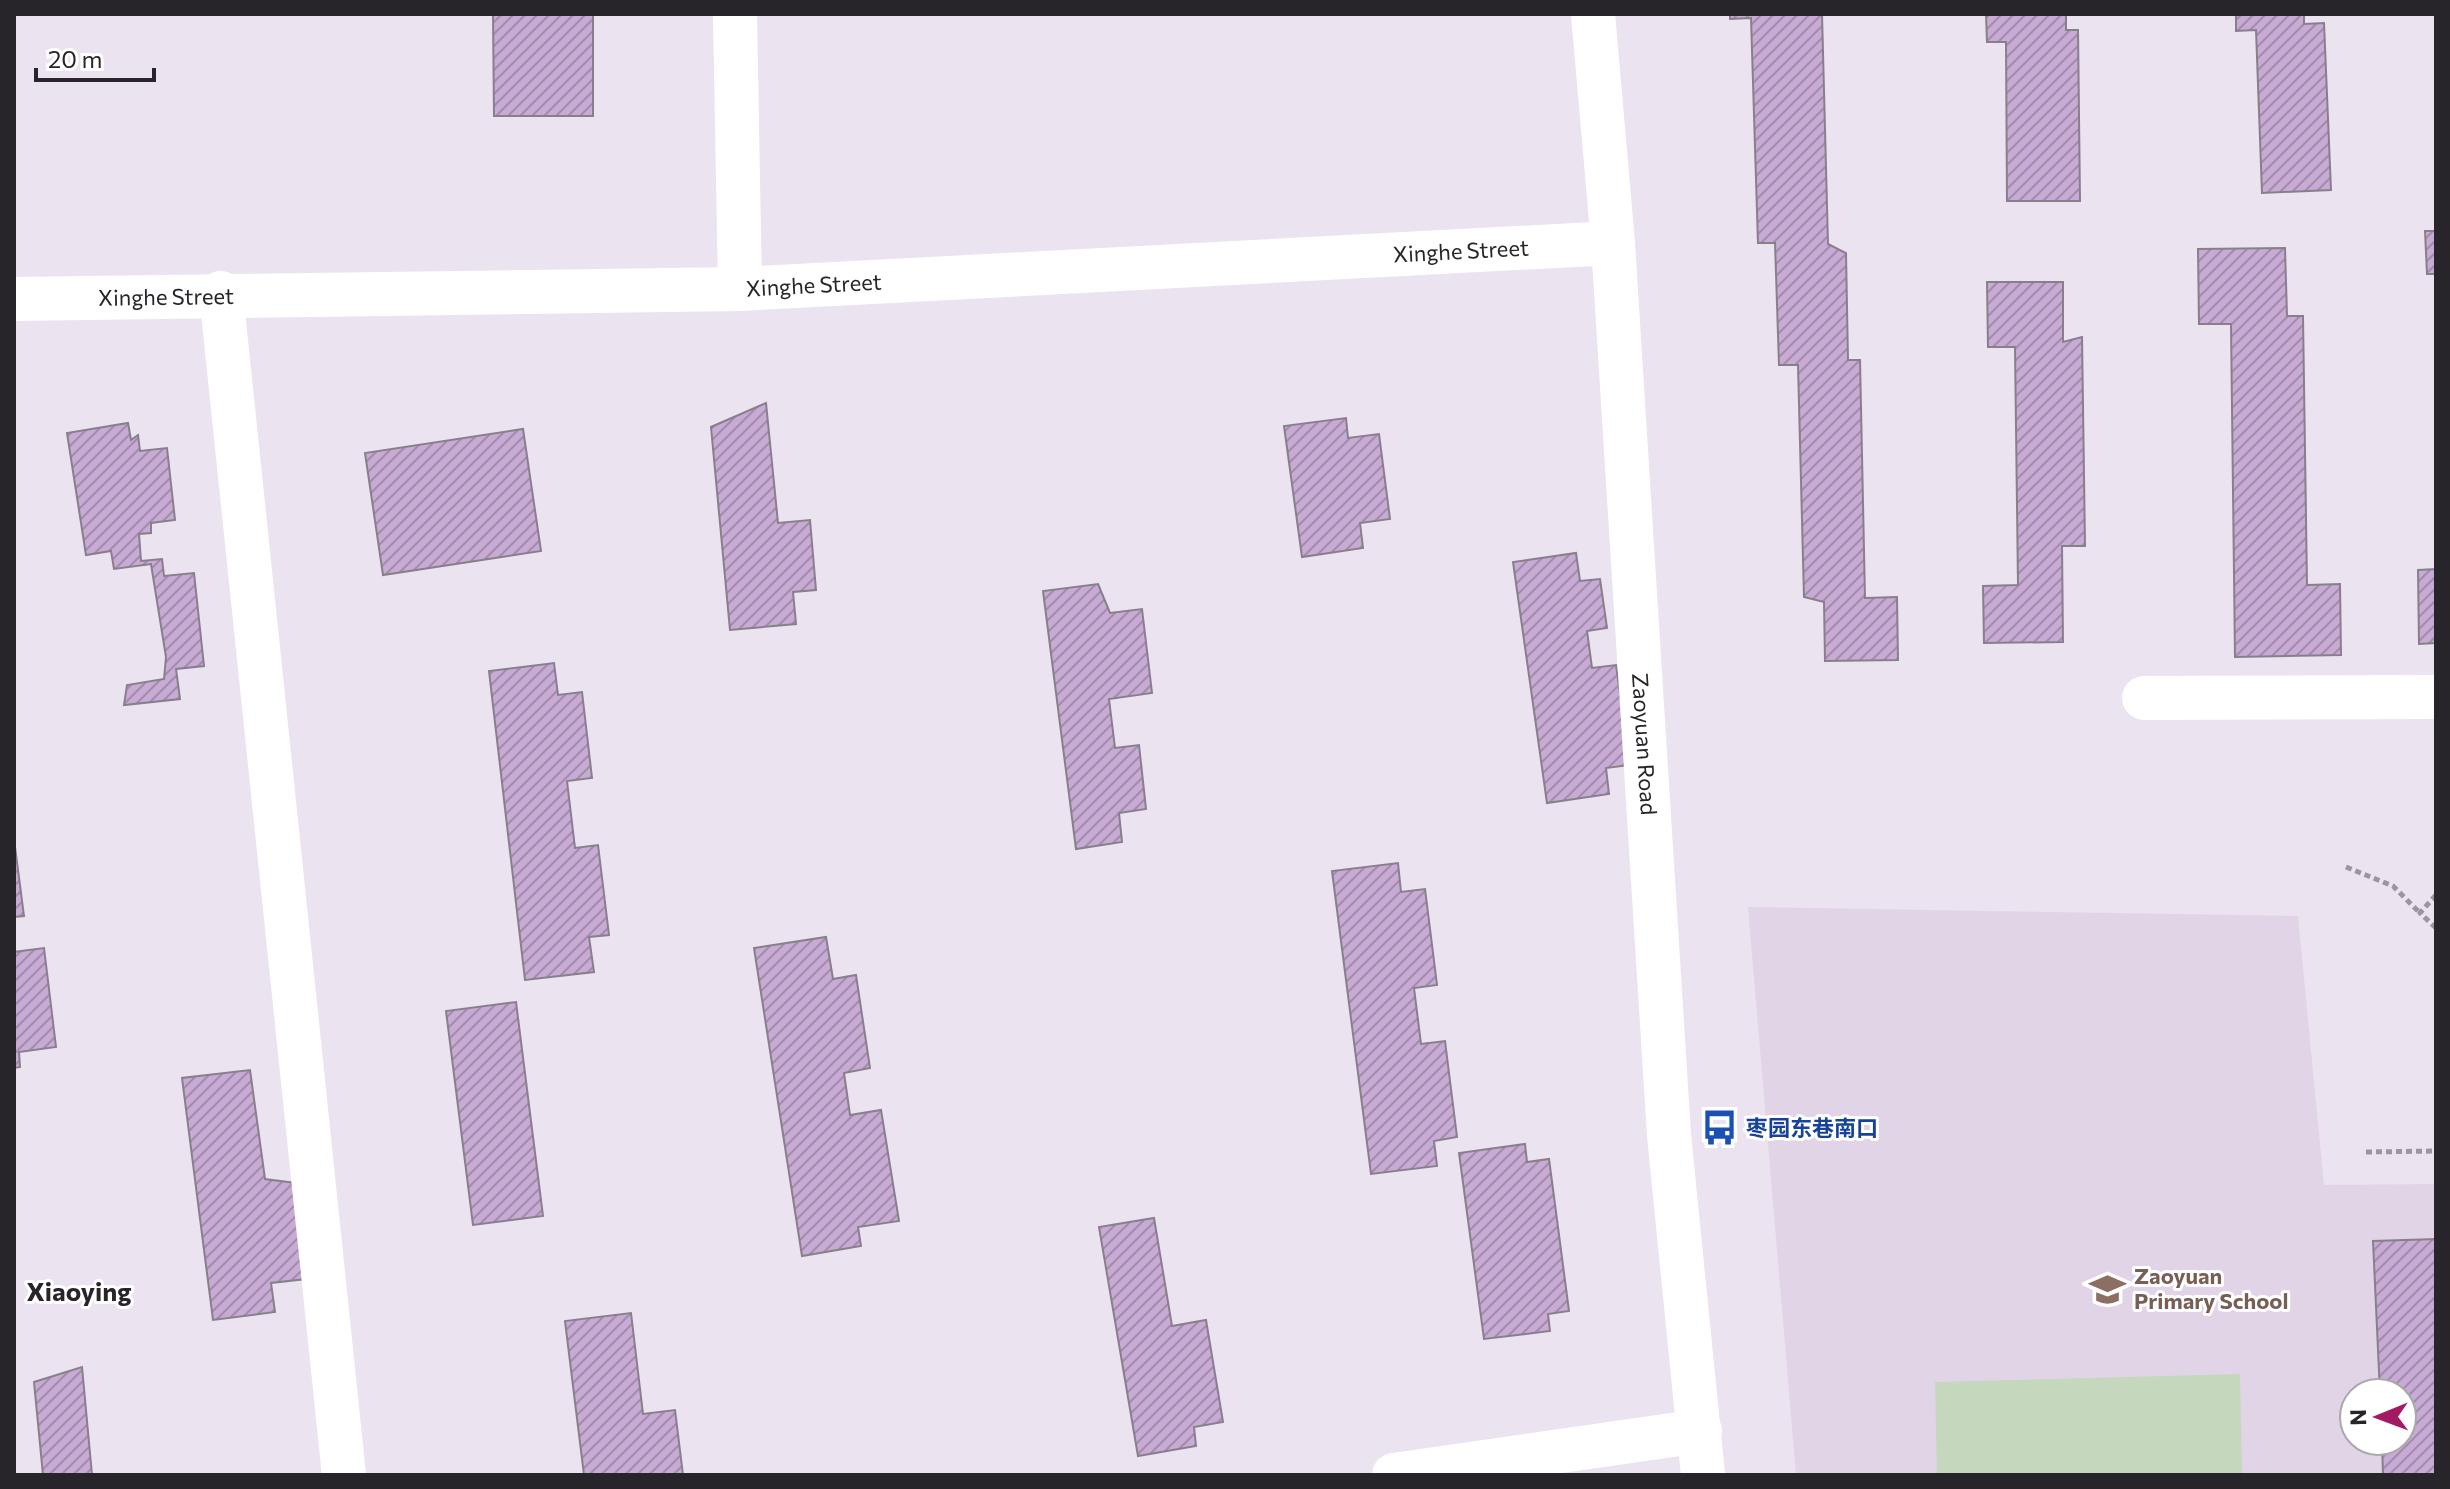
<svg xmlns="http://www.w3.org/2000/svg" width="2450" height="1489" font-family="Commissioner,'Noto Sans SC',sans-serif">
	<style>
		.built { fill: #e1d4e6; fill-rule: evenodd }
		.grass { fill: #c5d8bd }
		.building { fill: url(#building-hatch); stroke: #87808b; stroke-width: 2 }
		.lines { fill: none; stroke-linecap: round; stroke-linejoin: round }
		.path { stroke: #9b959e; stroke-width: 5; stroke-dasharray: 6 4; stroke-linecap: butt }
		.minor { stroke: #fff; stroke-width: 44 }
		.labels { text-anchor: middle; stroke-width: 6; stroke-linejoin: round; paint-order: stroke }
		.street-label { font-size: 22px; fill: #28252a; stroke: #fff }
		.transit-label { font-size: 22px; font-weight: bold; fill: #164399; stroke: #fff; text-anchor: start }
		.education-label { font-size: 22px; font-weight: bold; fill: #785e54; stroke: #fff; text-anchor: start }
		.quarter-label { font-size: 26px; font-weight: bold; fill: #28252a; stroke: #fff }
	</style>
	<defs>
		<pattern id="building-hatch" width="6" height="6" patternUnits="userSpaceOnUse" patternTransform="scale(2)"><rect width="6" height="6" fill="#c8abd4"/><path d="M-1 1l2-2M0 6l6-6M5 7l2-2" fill="none" stroke="#a28bac"/></pattern>
	</defs>
	<rect width="100%" height="100%" fill="#ebe3ef"/>
	<path class="built" d="M1748,907L2298,916L2324,1185L2436,1184V1475H1796ZM2354,1393H2402V1441H2354Z"/>
	<polygon class="grass" points="2240,1374 2242,1475 1937,1475 1935,1382"/>
	<g class="building">
		<polygon points="493,14 593,14 593,116 494,116"/>
		<polygon points="1730,14 1822,14 1828,244 1846,253 1848,360 1860,360 1865,598 1897,597 1898,660 1825,661 1824,602 1804,597 1798,365 1779,365 1775,243 1758,243 1751,18 1730,19"/>
		<polygon points="1986,14 2066,14 2066,30 2078,30 2080,201 2007,201 2006,42 1987,42"/>
		<polygon points="2236,14 2304,14 2304,24 2324,23 2331,190 2262,193 2256,30 2236,31"/>
		<polygon points="2425,231 2436,231 2436,274 2427,274"/>
		<polygon points="2285,248 2287,316 2303,316 2307,585 2340,584 2341,655 2235,657 2231,324 2199,324 2198,249"/>
		<polygon points="1987,282 2063,282 2063,342 2082,337 2085,546 2062,546 2063,642 1984,643 1983,586 2018,585 2015,347 1988,347"/>
		<polygon points="766,403 778,523 810,520 816,590 793,592 796,624 730,630 711,427"/>
		<polygon points="1346,418 1348,438 1379,434 1390,519 1360,523 1363,548 1302,557 1284,426"/>
		<polygon points="128,423 131,440 138,435 140,451 167,448 175,520 151,523 151,533 139,534 141,561 162,559 164,576 194,573 204,666 176,669 180,699 124,705 127,685 164,679 166,657 151,564 114,569 111,551 86,555 67,433"/>
		<polygon points="523,429 541,551 383,575 365,453"/>
		<polygon points="1576,553 1580,581 1600,579 1607,628 1587,631 1592,668 1616,665 1630,765 1606,768 1609,794 1547,803 1513,562"/>
		<polygon points="2436,569 2436,643 2419,644 2418,570"/>
		<polygon points="1098,584 1110,613 1142,609 1152,693 1109,699 1115,748 1139,745 1146,809 1119,813 1122,842 1076,849 1043,591"/>
		<polygon points="554,663 558,695 582,692 592,778 567,781 575,848 598,845 609,935 589,937 594,972 525,980 489,671"/>
		<polygon points="14,839 24,916 14,917"/>
		<polygon points="1398,863 1401,892 1425,889 1437,985 1414,988 1421,1044 1445,1041 1457,1137 1434,1141 1437,1166 1371,1174 1332,871"/>
		<polygon points="826,937 833,979 856,975 870,1068 844,1073 850,1115 881,1110 899,1221 858,1227 861,1246 802,1256 754,948"/>
		<polygon points="44,948 56,1047 19,1052 20,1067 14,1068 14,952"/>
		<polygon points="516,1002 543,1216 473,1225 446,1011"/>
		<polygon points="250,1070 265,1179 303,1184 315,1278 271,1283 275,1312 213,1320 182,1078"/>
		<polygon points="1525,1144 1527,1162 1549,1159 1569,1311 1548,1314 1550,1331 1484,1339 1459,1153"/>
		<polygon points="1154,1218 1172,1326 1206,1320 1223,1422 1194,1427 1196,1446 1138,1456 1099,1227"/>
		<polygon points="2436,1239 2436,1475 2383,1475 2382,1441 2402,1441 2402,1393 2380,1393 2373,1241"/>
		<polygon points="631,1313 643,1414 675,1410 683,1475 584,1475 565,1321"/>
		<polygon points="82,1367 92,1475 43,1475 34,1382"/>
	</g>
	<g class="lines">
		<g class="path">
			<polyline points="2346,867 2393,886 2420,913"/>
			<polyline points="2436,895 2420,913 2436,928"/>
			<polyline points="2366,1152 2436,1151"/>
		</g>
		<g class="minor">
			<polyline points="735,14 740,289"/>
			<path id="s1" d="M1593,14L1613,243L1669,1135L1703,1475"/>
			<polyline points="221,293 344,1475"/>
			<path id="s2" d="M14,299L740,289L1613,243"/>
			<polyline points="2144,698 2436,697"/>
			<polyline points="1394,1475 1700,1431"/>
		</g>
	</g>
	<defs>
		<symbol id="bus-bare" viewBox="-9 -9 18 18"><path d="M-5-6H5V4H4V6H2V4H-2V6H-4V4H-5ZM-3.5-4V0h7V-4ZM-3.5 1.2v1.5H-2V1.2ZM2 1.2v1.5H3.5V1.2Z" fill="#1a4fb4" stroke="#fff" stroke-width="2.5" paint-order="stroke"/></symbol>
		<symbol id="school-bare" viewBox="-9 -9 18 18"><path d="M0-5L7-2L0 1L-7-2ZM-4 1L0 2.5L4 1V4Q0 6-4 4Z" fill="#8d6e63" stroke="#fff" stroke-width="2.5" paint-order="stroke"/></symbol>
	</defs>
	<g fill-rule="evenodd">
		<use href="#bus-bare" x="1694" y="1102" width="51" height="51"/>
		<use href="#school-bare" x="2082" y="1264" width="51" height="51"/>
	</g>
	<g class="labels">
		<g class="street-label">
			<text dy="8" stroke="none"><textPath href="#s2" startOffset="1448">Xinghe Street</textPath></text>
			<text dy="8" stroke="none"><textPath href="#s2" startOffset="800">Xinghe Street</textPath></text>
			<text dy="8" stroke="none"><textPath href="#s2" startOffset="152">Xinghe Street</textPath></text>
			<text dy="8" stroke="none"><textPath href="#s1" startOffset="732">Zaoyuan Road</textPath></text>
		</g>
		<g class="transit-label">
			<text x="1746" y="1136">枣园东巷南口</text>
		</g>
		<g class="education-label">
			<text x="2134" y="1284">Zaoyuan<tspan x="2134" dy="25">Primary School</tspan></text>
		</g>
		<g class="quarter-label">
			<text x="79" y="1301">Xiaoying</text>
		</g>
	</g>
	<rect width="2450" height="1489" fill="none" stroke="#28252a" stroke-width="32"/>
	<g transform="translate(2378 1417) rotate(269)"><circle r="38" fill="#ffffff" stroke="#a9a8aa" stroke-width="2"/>
	<path d="M0-6L14 30L0 20L-14 30Z" fill="#a31a63"/>
	<text y="-12" font-size="22" font-weight="bold" text-anchor="middle" fill="#28252a">N</text>
	</g>
	<path d="M36 68v12h118v-12" fill="none" stroke="#28252a" stroke-width="4"/>
	<text x="48" y="68" font-size="24" fill="#28252a" stroke="#ffffff" stroke-width="6" paint-order="stroke">20 m</text>
</svg>
